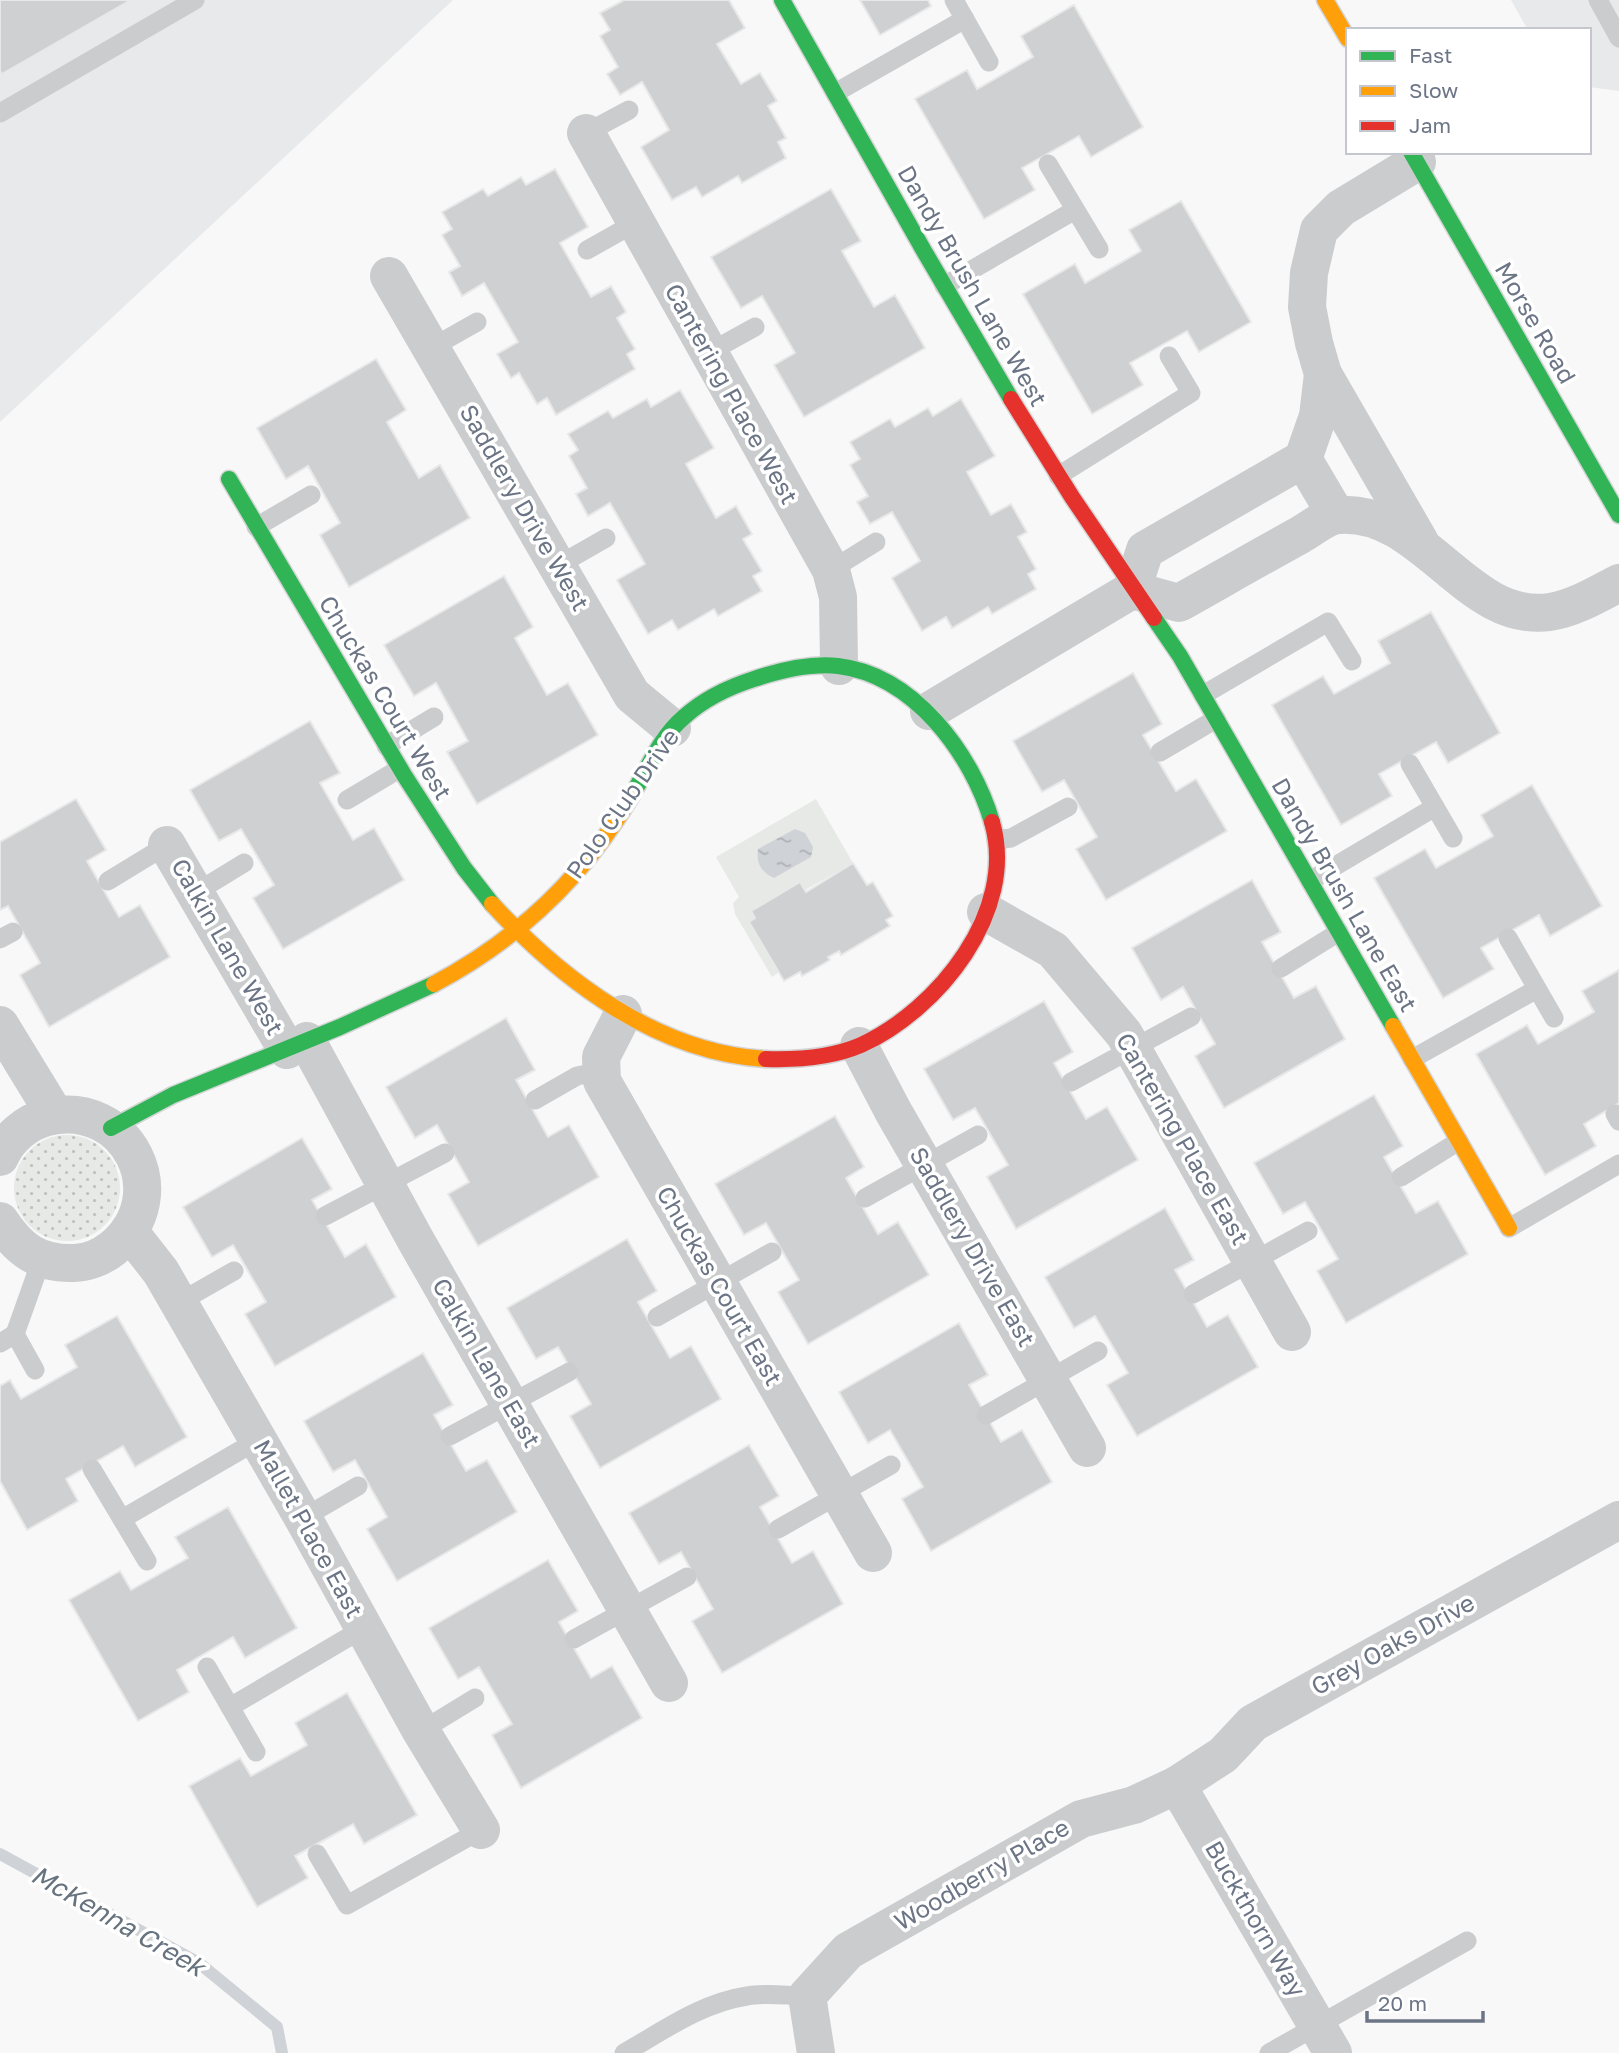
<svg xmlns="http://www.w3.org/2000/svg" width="1619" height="2053" font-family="'Golos Text',sans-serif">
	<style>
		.built { fill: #e8e9ea }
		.grass { fill: url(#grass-dots) }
		.pitch { fill: #e6e9e6 }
		.water { fill: url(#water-ripples) }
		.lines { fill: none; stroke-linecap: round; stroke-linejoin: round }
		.stream { stroke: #cfd3d7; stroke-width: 12 }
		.building { fill: #cfd0d1; stroke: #e8e8e8; stroke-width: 2 }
		.fast-casing { stroke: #d4d5d6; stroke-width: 19 }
		.slow-casing { stroke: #d4d5d6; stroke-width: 19 }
		.jam-casing { stroke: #d4d5d6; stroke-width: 19 }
		.lane { stroke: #cbccce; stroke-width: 19 }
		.street { stroke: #cbccce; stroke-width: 38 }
		.fast { stroke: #30b455; stroke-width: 16 }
		.slow { stroke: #ff9f0a; stroke-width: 16 }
		.jam { stroke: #e5322d; stroke-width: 16 }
		.labels { text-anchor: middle; stroke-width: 7; stroke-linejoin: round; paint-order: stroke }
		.street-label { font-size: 24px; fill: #6c7585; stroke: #fff }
		.water-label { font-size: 26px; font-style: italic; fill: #67747f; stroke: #fff }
	</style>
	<defs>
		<pattern id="grass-dots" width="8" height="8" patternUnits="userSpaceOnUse" patternTransform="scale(1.75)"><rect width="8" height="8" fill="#e6e9e6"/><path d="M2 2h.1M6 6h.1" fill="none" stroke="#bec1c0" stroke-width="1.8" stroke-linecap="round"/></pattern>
		<pattern id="water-ripples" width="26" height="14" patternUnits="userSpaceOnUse" patternTransform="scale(1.75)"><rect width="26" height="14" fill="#cfd3d7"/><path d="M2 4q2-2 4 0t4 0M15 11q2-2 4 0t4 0" fill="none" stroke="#acb0b4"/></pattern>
	</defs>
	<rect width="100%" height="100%" fill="#f8f8f8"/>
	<g class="built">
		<polygon points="0,0 453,0 0,422"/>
		<polygon points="1511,0 1619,0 1619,91 1589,87 1589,30 1528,30"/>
	</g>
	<circle class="grass" cx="67" cy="1188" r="53"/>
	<polygon class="pitch" points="816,799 853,863 755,918 779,972 772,977 735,914 733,903 739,897 716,857"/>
	<path class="water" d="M795,829L805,833L813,847L811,857L774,878C761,872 756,863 758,849Z"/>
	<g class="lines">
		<polyline class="stream" points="0,1854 199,1963 277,2027 282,2053"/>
	</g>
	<g class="building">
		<polygon points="0,0 131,0 2,74 0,71"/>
		<polygon points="624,0 729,0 745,28 717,44 741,84 760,73 777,101 768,106 786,138 778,142 786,158 742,183 738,176 702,197 696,187 672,200 641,147 669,130 642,82 620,95 607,74 618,67 600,36 610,30 600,13"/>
		<polygon points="860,0 928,0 931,6 880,35"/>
		<polygon points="1074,5 1143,127 1091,157 1079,136 1022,168 1035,190 984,219 915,99 967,70 977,89 1033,57 1021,36"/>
		<polygon points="555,169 588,227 560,243 591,297 611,286 626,312 617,318 635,349 627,354 635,369 556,415 547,398 537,404 519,373 511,378 497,354 518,342 484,283 462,296 449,272 460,266 442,235 452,229 442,212 483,189 488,196 521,177 526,185"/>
		<polygon points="831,189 861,241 842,251 874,307 895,295 925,348 804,417 774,365 795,353 762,296 741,308 711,257"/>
		<polygon points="1181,201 1251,322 1199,352 1187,331 1130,363 1143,385 1092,414 1023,294 1075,264 1085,283 1141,251 1129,230"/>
		<polygon points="376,359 406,410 387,422 419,478 440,465 470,518 349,587 320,535 340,523 308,466 286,479 257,428"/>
		<polygon points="680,390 714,448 686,464 716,518 736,506 752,534 743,539 762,571 753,576 762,591 718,616 714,609 678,630 672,620 648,634 617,580 645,564 610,503 588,516 576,494 587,488 569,456 578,450 568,434 608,411 613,418 647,399 651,407"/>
		<polygon points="961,399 995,456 967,472 991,515 1011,504 1027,532 1018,537 1036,569 1028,574 1036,589 992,614 988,607 952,628 946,617 922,631 892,578 920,561 892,512 870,524 857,502 868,496 850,465 860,459 850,442 890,419 895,427 928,408 933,416"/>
		<polygon points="504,576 533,627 515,638 547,695 568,683 598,735 477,804 447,752 468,741 436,683 414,696 384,645"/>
		<polygon points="1431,612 1500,733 1448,763 1436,742 1379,774 1392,796 1341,825 1272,705 1323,676 1334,694 1390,663 1378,641"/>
		<polygon points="1133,673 1162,724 1143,735 1176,791 1196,779 1227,831 1106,900 1076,849 1097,837 1064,780 1042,792 1013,741"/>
		<polygon points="310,721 340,773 320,783 353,840 374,828 404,880 283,949 253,898 274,885 241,829 219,841 190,790"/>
		<polygon points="1532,785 1602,906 1550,936 1539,915 1481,948 1494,969 1443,998 1374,878 1425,849 1436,868 1493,836 1481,815"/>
		<polygon points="76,799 106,850 87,861 119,917 140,905 170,957 49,1027 20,975 40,963 8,906 0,910 0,842"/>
		<polygon points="853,863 867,885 873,882 893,916 886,920 890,926 841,955 839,951 828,957 830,960 802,976 800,972 784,981 749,922 755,918 751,911 800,882 806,892"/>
		<polygon points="1252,880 1281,932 1262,942 1294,998 1316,986 1345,1039 1224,1108 1195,1056 1215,1044 1183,987 1161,1000 1132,948"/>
		<polygon points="1619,970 1619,1103 1584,1124 1596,1146 1545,1175 1476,1054 1527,1025 1538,1044 1594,1012 1582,991"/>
		<polygon points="1044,1001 1073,1052 1054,1063 1086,1119 1107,1107 1138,1160 1016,1229 987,1177 1008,1165 975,1108 953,1120 924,1069"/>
		<polygon points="506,1018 535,1070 516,1080 548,1137 569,1125 599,1177 478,1246 448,1194 469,1182 437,1125 415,1138 386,1087"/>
		<polygon points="1374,1095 1403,1146 1384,1157 1416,1213 1438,1201 1468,1254 1346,1323 1317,1271 1338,1259 1305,1202 1283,1214 1254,1163"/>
		<polygon points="835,1116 864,1167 846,1178 878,1234 898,1222 929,1275 808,1344 778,1292 799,1280 766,1223 744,1235 715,1184"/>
		<polygon points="302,1138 332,1189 312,1200 345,1257 366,1244 396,1297 275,1366 245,1314 266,1302 233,1245 212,1257 183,1207"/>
		<polygon points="1165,1208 1194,1260 1175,1270 1207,1327 1228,1315 1258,1367 1137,1436 1107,1385 1128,1373 1095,1316 1074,1328 1045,1277"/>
		<polygon points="627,1239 657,1291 638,1302 670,1358 691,1346 721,1399 600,1468 570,1416 591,1404 558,1347 536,1359 507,1308"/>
		<polygon points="117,1316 187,1437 135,1467 123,1446 66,1479 78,1501 27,1530 0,1481 0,1386 10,1380 21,1399 77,1367 65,1345"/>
		<polygon points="959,1323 988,1375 969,1385 1001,1442 1022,1430 1052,1482 931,1551 902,1499 923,1487 890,1430 868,1443 839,1392"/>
		<polygon points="423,1353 453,1405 434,1415 466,1471 487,1460 517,1512 397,1581 367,1529 387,1517 355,1460 333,1472 304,1421"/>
		<polygon points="749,1445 779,1496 760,1507 792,1563 813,1551 843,1604 722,1673 692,1621 713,1609 681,1552 659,1564 629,1513"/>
		<polygon points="228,1507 297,1628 245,1658 233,1637 177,1670 189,1692 138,1721 69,1600 120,1571 131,1590 188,1558 175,1537"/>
		<polygon points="548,1560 578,1611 559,1622 591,1678 612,1666 642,1718 521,1788 492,1735 512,1724 479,1667 458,1679 429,1628"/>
		<polygon points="347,1693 417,1815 364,1844 353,1824 295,1856 308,1878 257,1907 189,1786 240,1758 251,1776 307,1745 295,1723"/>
	</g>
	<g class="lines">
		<defs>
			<g id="fast">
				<polyline points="782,0 924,251 1011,399"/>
				<polyline points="1411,152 1619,515"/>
				<polyline points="229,479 404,775 464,868 492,904"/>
				<polyline points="1154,618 1180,656 1393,1026"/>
				<path d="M631,797C648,769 659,738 684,717C704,699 729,687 754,679C781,670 810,663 838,666C914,675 972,754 992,822"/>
				<polyline points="111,1128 173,1095 340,1027 434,984"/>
			</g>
			<g id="slow">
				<polyline points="1325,0 1348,39"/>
				<path d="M492,904C563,981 658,1053 766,1059"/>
				<path d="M434,984C517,940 584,876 631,797"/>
				<polyline points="1393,1026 1509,1228"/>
			</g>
			<g id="jam">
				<polyline points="1011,399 1072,497 1154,618"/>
				<path d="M766,1059C798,1060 831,1058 861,1045C938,1010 1018,911 992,822"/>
			</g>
		</defs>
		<use href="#fast" class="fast-casing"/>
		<use href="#slow" class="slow-casing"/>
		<use href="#jam" class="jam-casing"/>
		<g class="lane">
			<polyline points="954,0 989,62"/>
			<polyline points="1598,0 1619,38"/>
			<polyline points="835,93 965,19"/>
			<polyline points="0,113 195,0"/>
			<polyline points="586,133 629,110"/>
			<polyline points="1048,164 1099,249"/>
			<polyline points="587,250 635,223"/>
			<polyline points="944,286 1075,210"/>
			<polyline points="431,348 477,322"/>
			<polyline points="708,353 755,327"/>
			<polyline points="1058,476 1191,393 1169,356"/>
			<polyline points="256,527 311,495"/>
			<polyline points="557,566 606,538"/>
			<polyline points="831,570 876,542"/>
			<polyline points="1203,695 1328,622 1352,661"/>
			<polyline points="386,746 434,717"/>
			<polyline points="1160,752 1216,719"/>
			<polyline points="1410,764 1453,838"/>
			<polyline points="347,800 399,769"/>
			<polyline points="996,840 1011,838 1068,807"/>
			<polyline points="108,881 167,845"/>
			<polyline points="1310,881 1435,807"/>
			<polyline points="195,893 244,863"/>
			<polyline points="1508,938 1554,1018"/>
			<polyline points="0,939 13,932"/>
			<polyline points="1281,968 1339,932"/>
			<polyline points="1412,1059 1537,989"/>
			<polyline points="1071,1082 1191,1017"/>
			<polyline points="535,1100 577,1076 601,1071"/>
			<polyline points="1615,1114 1619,1121"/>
			<polyline points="1401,1177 1459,1141"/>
			<polyline points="865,1198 978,1135"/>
			<polyline points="325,1216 445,1153"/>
			<polyline points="1509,1228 1619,1164"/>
			<polyline points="1193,1294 1308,1231"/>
			<polyline points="178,1303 234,1271"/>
			<polyline points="657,1317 772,1252"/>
			<polyline points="0,1343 15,1334"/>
			<polyline points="35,1370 15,1334 42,1258"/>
			<polyline points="986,1415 1098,1351"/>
			<polyline points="450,1436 569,1372"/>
			<polyline points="92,1469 147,1561"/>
			<polyline points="303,1518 358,1486"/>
			<polyline points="122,1519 258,1440"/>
			<polyline points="778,1529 891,1465"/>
			<polyline points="574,1639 687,1577"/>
			<polyline points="207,1667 256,1752"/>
			<polyline points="230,1707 364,1628"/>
			<polyline points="421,1731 475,1698"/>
			<polyline points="317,1854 347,1905 481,1830"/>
			<path d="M624,2053C663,2031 701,2003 747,1996C765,1992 788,1996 807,1996"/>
			<polyline points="1269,2053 1467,1941"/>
		</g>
		<g class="street">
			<polyline points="586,133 831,570 838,597 839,666"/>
			<polyline points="389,276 632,695 672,728"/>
			<polyline points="1323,374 1420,542"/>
			<polyline points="1303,459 1336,515"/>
			<path d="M1132,590L1179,603C1220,580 1260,557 1300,535C1311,529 1326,516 1338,515C1424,508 1466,624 1550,612C1575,608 1598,594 1619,583"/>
			<polyline points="929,711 1132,590 1145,550 1303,459 1318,416 1323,374 1314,343 1307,307 1309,273 1319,230 1341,208 1417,162"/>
			<polyline points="167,845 287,1050"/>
			<polyline points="986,912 1053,950 1124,1034 1292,1332"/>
			<polyline points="623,1014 601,1057 602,1081 873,1553"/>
			<polyline points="0,1025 55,1115"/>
			<polyline points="307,1041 415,1239 669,1683"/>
			<polyline points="859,1046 893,1111 1087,1448"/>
			<path d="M0,1157C8,1138 27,1122 47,1117C127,1098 177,1195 113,1248C102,1257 87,1263 74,1263C38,1264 19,1250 0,1221"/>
			<polyline points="129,1231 161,1272 303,1518 421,1731 481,1830"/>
			<polyline points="1177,1785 1333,2053"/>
			<polyline points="816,2053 807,1996 848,1951 1081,1819 1134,1805 1177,1785 1223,1755 1253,1723 1619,1520"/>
		</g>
		<use href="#fast" class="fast"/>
		<use href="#slow" class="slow"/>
		<use href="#jam" class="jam"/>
	</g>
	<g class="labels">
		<g class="street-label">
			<text transform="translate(972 286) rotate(60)" y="8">Dandy Brush Lane West</text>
			<text transform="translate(1535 323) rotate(60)" y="8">Morse Road</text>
			<text transform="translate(731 394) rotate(61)" y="8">Cantering Place West</text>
			<text transform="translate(524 508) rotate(60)" y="8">Saddlery Drive West</text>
			<text transform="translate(385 698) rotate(59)" y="8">Chuckas Court West</text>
			<text transform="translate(623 804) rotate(-55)" y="8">Polo Club Drive</text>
			<text transform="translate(1344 895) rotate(60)" y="8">Dandy Brush Lane East</text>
			<text transform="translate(227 947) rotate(60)" y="8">Calkin Lane West</text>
			<text transform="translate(1182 1139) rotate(60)" y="8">Cantering Place East</text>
			<text transform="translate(972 1247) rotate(60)" y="8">Saddlery Drive East</text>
			<text transform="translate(719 1286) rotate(60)" y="8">Chuckas Court East</text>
			<text transform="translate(486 1363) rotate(60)" y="8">Calkin Lane East</text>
			<text transform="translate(308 1529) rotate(61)" y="8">Mallet Place East</text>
			<text transform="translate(1393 1645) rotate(-29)" y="8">Grey Oaks Drive</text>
			<text transform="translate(982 1875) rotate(-30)" y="8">Woodberry Place</text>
			<text transform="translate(1255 1919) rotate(60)" y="8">Buckthorn Way</text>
		</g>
		<g class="water-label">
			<text transform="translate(118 1921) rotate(30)" y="9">McKenna Creek</text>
		</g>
	</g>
	<rect x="1346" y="28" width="245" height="126" fill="#ffffff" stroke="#c4c8ce" stroke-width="2"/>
	<rect x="1360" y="51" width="35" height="10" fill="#30b455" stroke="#c4c8ce" stroke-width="2"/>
	<text x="1409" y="63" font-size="21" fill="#6c7585">Fast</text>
	<rect x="1360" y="86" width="35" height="10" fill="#ff9f0a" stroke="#c4c8ce" stroke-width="2"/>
	<text x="1409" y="98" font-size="21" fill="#6c7585">Slow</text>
	<rect x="1360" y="121" width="35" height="10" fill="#e5322d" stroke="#c4c8ce" stroke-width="2"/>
	<text x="1409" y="133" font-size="21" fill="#6c7585">Jam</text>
	<path d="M1367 2011v10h116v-10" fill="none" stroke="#6c7585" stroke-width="3.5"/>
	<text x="1378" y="2011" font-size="21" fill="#6c7585" stroke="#ffffff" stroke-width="5" paint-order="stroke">20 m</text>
</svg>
